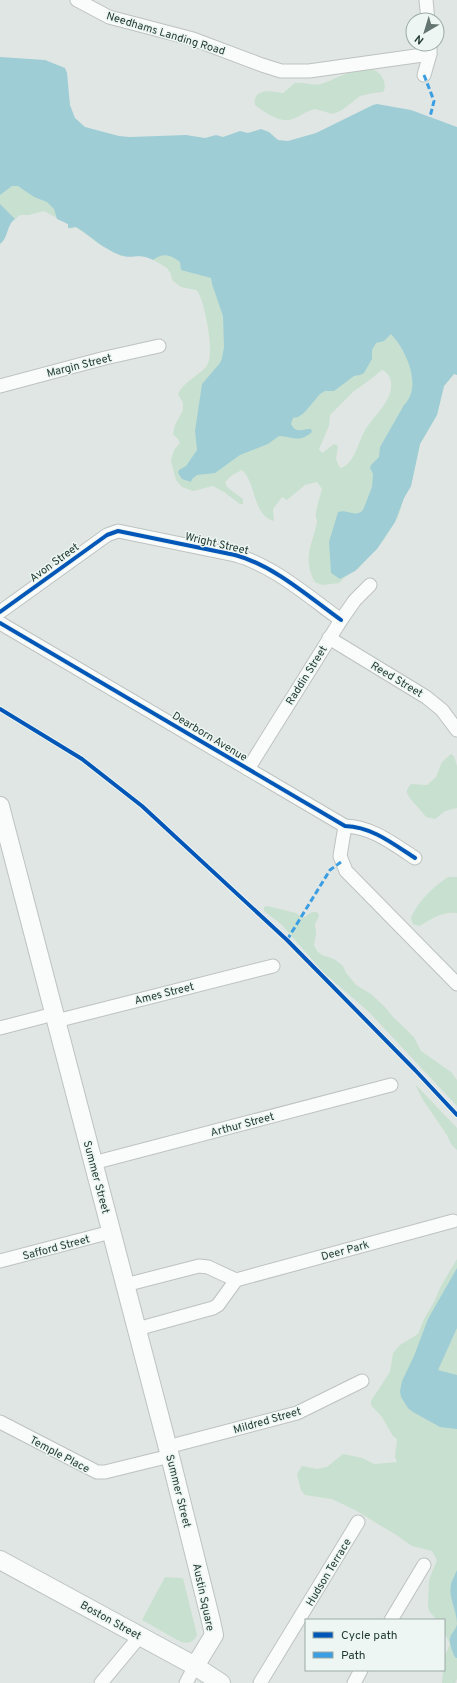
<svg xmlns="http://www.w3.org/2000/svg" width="457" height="1683" font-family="Overpass,sans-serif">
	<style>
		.green { fill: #c8e0d0; fill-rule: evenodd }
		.water { fill: #9fcdd6 }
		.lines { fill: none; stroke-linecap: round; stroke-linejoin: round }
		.minor-casing { stroke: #bdc3c0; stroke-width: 15 }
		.secondary-casing { stroke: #bcc4c1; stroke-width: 20 }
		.minor { stroke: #fafbfb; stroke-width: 13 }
		.secondary { stroke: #fafbfb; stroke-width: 18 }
		.quiet { stroke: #3c9ee2; stroke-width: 3; stroke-dasharray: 6 3; stroke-linecap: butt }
		.cycleway-casing { stroke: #edf6f2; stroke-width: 6 }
		.cycleway { stroke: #0057b8; stroke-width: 4 }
		.labels { text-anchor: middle; stroke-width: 3; stroke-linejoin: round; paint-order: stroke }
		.street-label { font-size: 11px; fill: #1f3832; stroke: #edf6f2 }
	</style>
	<rect width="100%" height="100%" fill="#e0e6e3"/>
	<g class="green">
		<path d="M360,70C364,70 370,69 374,70C382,73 388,85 383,92L373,93L360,96L342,110L333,114L315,109C306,111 298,118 289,120C279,122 262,111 255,105C252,87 273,91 283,93L295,83C303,82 313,86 321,84C334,80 346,72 360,70Z"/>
		<path d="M0,96L24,107L357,220L457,375L454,374L444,386L437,415L420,444L411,486L404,498L398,517L383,541L359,568L345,577L339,583L322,585L315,582C302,559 312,546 317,522C317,519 315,516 316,513C317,505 320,497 322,489L317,482L305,485L287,500L282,497L273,509L274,521C252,515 257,484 242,470L232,475L225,482L227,487L243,499V504H240L224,492L213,486L193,491L182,487L176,480L171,461L174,450L180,443L178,439L173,434L175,425L183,410V403L178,394C184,381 197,377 206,367C216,356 205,304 198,292L196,290L181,287L172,280L171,274L167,268L147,256H121L99,244L76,227L70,229L68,224L44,211L29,215H20L10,223L5,238L0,244ZM382,370C386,371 388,374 390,378C397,398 373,416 364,432C358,443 354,465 340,468L336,459L338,446L334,444L322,453L319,449L329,426L330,415L354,391L371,379Z"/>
		<path d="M451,754L454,756L457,766V808L445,811L435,819L426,817C422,811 409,799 407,793C406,790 409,787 411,784L427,785L436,777L442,762Z"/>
		<path d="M448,877H457V913C442,911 432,919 419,926L413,924L411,918C418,901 433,887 448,877Z"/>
		<path d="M267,906L296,913L303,918C309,915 311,910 318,913L319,916L315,924L316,934L314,945L317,951L322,955L334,959L343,966L346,973L356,985L371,994L385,1007L392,1016L414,1037L421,1051L451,1072L457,1080V1106L369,1012L323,972L282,925L264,911V907Z"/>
		<polygon points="415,1084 457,1128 457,1150 451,1144 447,1135 423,1100"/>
		<polygon points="457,1259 457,1679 455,1683 442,1683 444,1658 450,1644 444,1632 444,1620 437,1620 429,1611 428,1604 429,1580 437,1560 432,1551 412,1546 395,1534 381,1526 357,1511 332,1499 305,1495 301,1490 297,1474 302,1466 317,1469 327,1467 343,1454 362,1458 374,1464 397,1462 395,1457 397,1439 393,1436 382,1417 371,1405 371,1401 390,1372 393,1353 400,1345 418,1334 424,1319 434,1302 441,1286"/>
		<path d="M165,1577L183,1578L197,1635C194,1642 188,1644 181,1642L142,1620Z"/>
	</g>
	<g class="water">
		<path d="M0,57L45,60L65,68L67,73L70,105L75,118L85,127L119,136L130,137L186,135L205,138L216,135L223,137L240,131L248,133L261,129L269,132L278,140L288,141L316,133L373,105L377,104L411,110L457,127V375L454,374L444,386L437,415L420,444L411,486L404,498L395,522L377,549L355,571L340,579L331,573L329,542L338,512C347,509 355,518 363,510L372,487L373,474L370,468L371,465L379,457L380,447L404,405C423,386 406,350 391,334L384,341L376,343L372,350V359L364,373L360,375L354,376L334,391H325L320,394L304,413L298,417L293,418L291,424C297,435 302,428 311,429L312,432C299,443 294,437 279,436L268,444L240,455L215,473L197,475L192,479L191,482L182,479L178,473L179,470L186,466L197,450L195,431L202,384L220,363L222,358L224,347L223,316L212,284L211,278L181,270L180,262C171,255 163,252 153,260C138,252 133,260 120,255C103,249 91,236 76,227L68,228V224L57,219L54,209L47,202L34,197L18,186H12L0,195Z"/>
		<path d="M0,204L15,219C6,225 9,237 0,244Z"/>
		<polygon points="457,1268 457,1328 438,1370 457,1375 457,1429 440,1427 413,1412 408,1408 401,1397 400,1391 402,1381 414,1356 428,1319"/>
		<path d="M457,1570V1658H456C453,1656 449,1642 450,1638C451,1633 456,1630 457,1624C457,1610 448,1598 451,1584C452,1580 455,1575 457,1570Z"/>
	</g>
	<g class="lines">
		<defs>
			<g id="minor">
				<polyline points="77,0 109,17 193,39 262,65 281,71 309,71 430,54"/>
				<polyline points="426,0 428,20"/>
				<polyline points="424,75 430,54 430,44"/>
				<polyline points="0,386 105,358 159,346"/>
				<path d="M0,612L107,535L118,531L235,555C273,565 309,597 341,620"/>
				<path d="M0,623L345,826C372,827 392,843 415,858"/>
				<polyline points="329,638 426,697 442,710 457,730"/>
				<polyline points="248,769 341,620 355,600 370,585"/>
				<polyline points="345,826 340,856 346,871 457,984"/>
				<polyline points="56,1021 273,966"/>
				<polyline points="0,1028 54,1014"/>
				<polyline points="93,1163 391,1085"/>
				<polyline points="0,1261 111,1232"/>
				<polyline points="125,1285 199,1266 208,1267 236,1280"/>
				<polyline points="137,1329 213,1308 218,1305 236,1280 453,1221"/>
				<polyline points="0,1422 97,1472 105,1472 170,1456"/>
				<polyline points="167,1447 297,1413 362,1381"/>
				<polyline points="391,1620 424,1565"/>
				<polyline points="101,1683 140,1636"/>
				<polyline points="186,1683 195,1666"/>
				<polyline points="260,1683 358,1522"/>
				<polyline points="354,1683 361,1670"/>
			</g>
			<g id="secondary">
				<polyline points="0,806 170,1456 211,1621 214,1635 195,1666"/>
				<polyline points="0,1560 195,1666 221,1683"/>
			</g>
		</defs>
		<use href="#minor" class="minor-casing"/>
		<use href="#secondary" class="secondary-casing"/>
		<use href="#minor" class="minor"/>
		<use href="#secondary" class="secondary"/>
		<g class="quiet">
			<polyline points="424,75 434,101 430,117"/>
			<polyline points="287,940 330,870 341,862"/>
		</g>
		<defs>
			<g id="cycleway">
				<path d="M0,612L107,535L118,531L235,555C273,565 309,597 341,620"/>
				<path d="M0,623L345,826C372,827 392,843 415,858"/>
				<polyline points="0,709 82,759 142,806 287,940 415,1070 457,1115"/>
			</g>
		</defs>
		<use href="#cycleway" class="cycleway-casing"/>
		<use href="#cycleway" class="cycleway"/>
	</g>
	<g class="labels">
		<g class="street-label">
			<text transform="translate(166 33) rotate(17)" y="4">Needhams Landing Road</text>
			<text transform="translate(79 365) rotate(-14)" y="4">Margin Street</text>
			<text transform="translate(217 543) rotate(13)" y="4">Wright Street</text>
			<text transform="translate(54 562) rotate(-36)" y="4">Avon Street</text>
			<text transform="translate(306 675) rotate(-58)" y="4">Raddin Street</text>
			<text transform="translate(397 679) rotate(31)" y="4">Reed Street</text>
			<text transform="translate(210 736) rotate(31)" y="4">Dearborn Avenue</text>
			<text transform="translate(164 993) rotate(-14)" y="4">Ames Street</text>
			<text transform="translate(242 1124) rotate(-15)" y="4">Arthur Street</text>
			<text transform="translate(97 1177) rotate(75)" y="4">Summer Street</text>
			<text transform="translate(56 1247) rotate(-15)" y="4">Safford Street</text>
			<text transform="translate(345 1250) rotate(-15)" y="4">Deer Park</text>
			<text transform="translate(267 1420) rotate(-16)" y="4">Mildred Street</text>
			<text transform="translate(60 1454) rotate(28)" y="4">Temple Place</text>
			<text transform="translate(179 1491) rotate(76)" y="4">Summer Street</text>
			<text transform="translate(328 1572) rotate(-59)" y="4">Hudson Terrace</text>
			<text transform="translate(204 1597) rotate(78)" y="4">Austin Square</text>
			<text transform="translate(111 1620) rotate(29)" y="4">Boston Street</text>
		</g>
	</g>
	<rect x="305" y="1619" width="140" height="52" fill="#edf6f2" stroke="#9baaa5"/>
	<rect x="313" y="1632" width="20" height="6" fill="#0057b8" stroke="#9baaa5"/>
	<text x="341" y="1639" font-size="12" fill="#1f3832">Cycle path</text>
	<rect x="313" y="1652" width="20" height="6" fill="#3c9ee2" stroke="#9baaa5"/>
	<text x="341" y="1659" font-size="12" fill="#1f3832">Path</text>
	<g transform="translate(425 32) rotate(218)"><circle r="19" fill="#edf6f2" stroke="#9baaa5"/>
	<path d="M0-3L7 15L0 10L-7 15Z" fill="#637570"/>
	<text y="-6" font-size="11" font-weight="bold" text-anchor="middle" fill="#1f3832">N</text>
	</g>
</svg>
